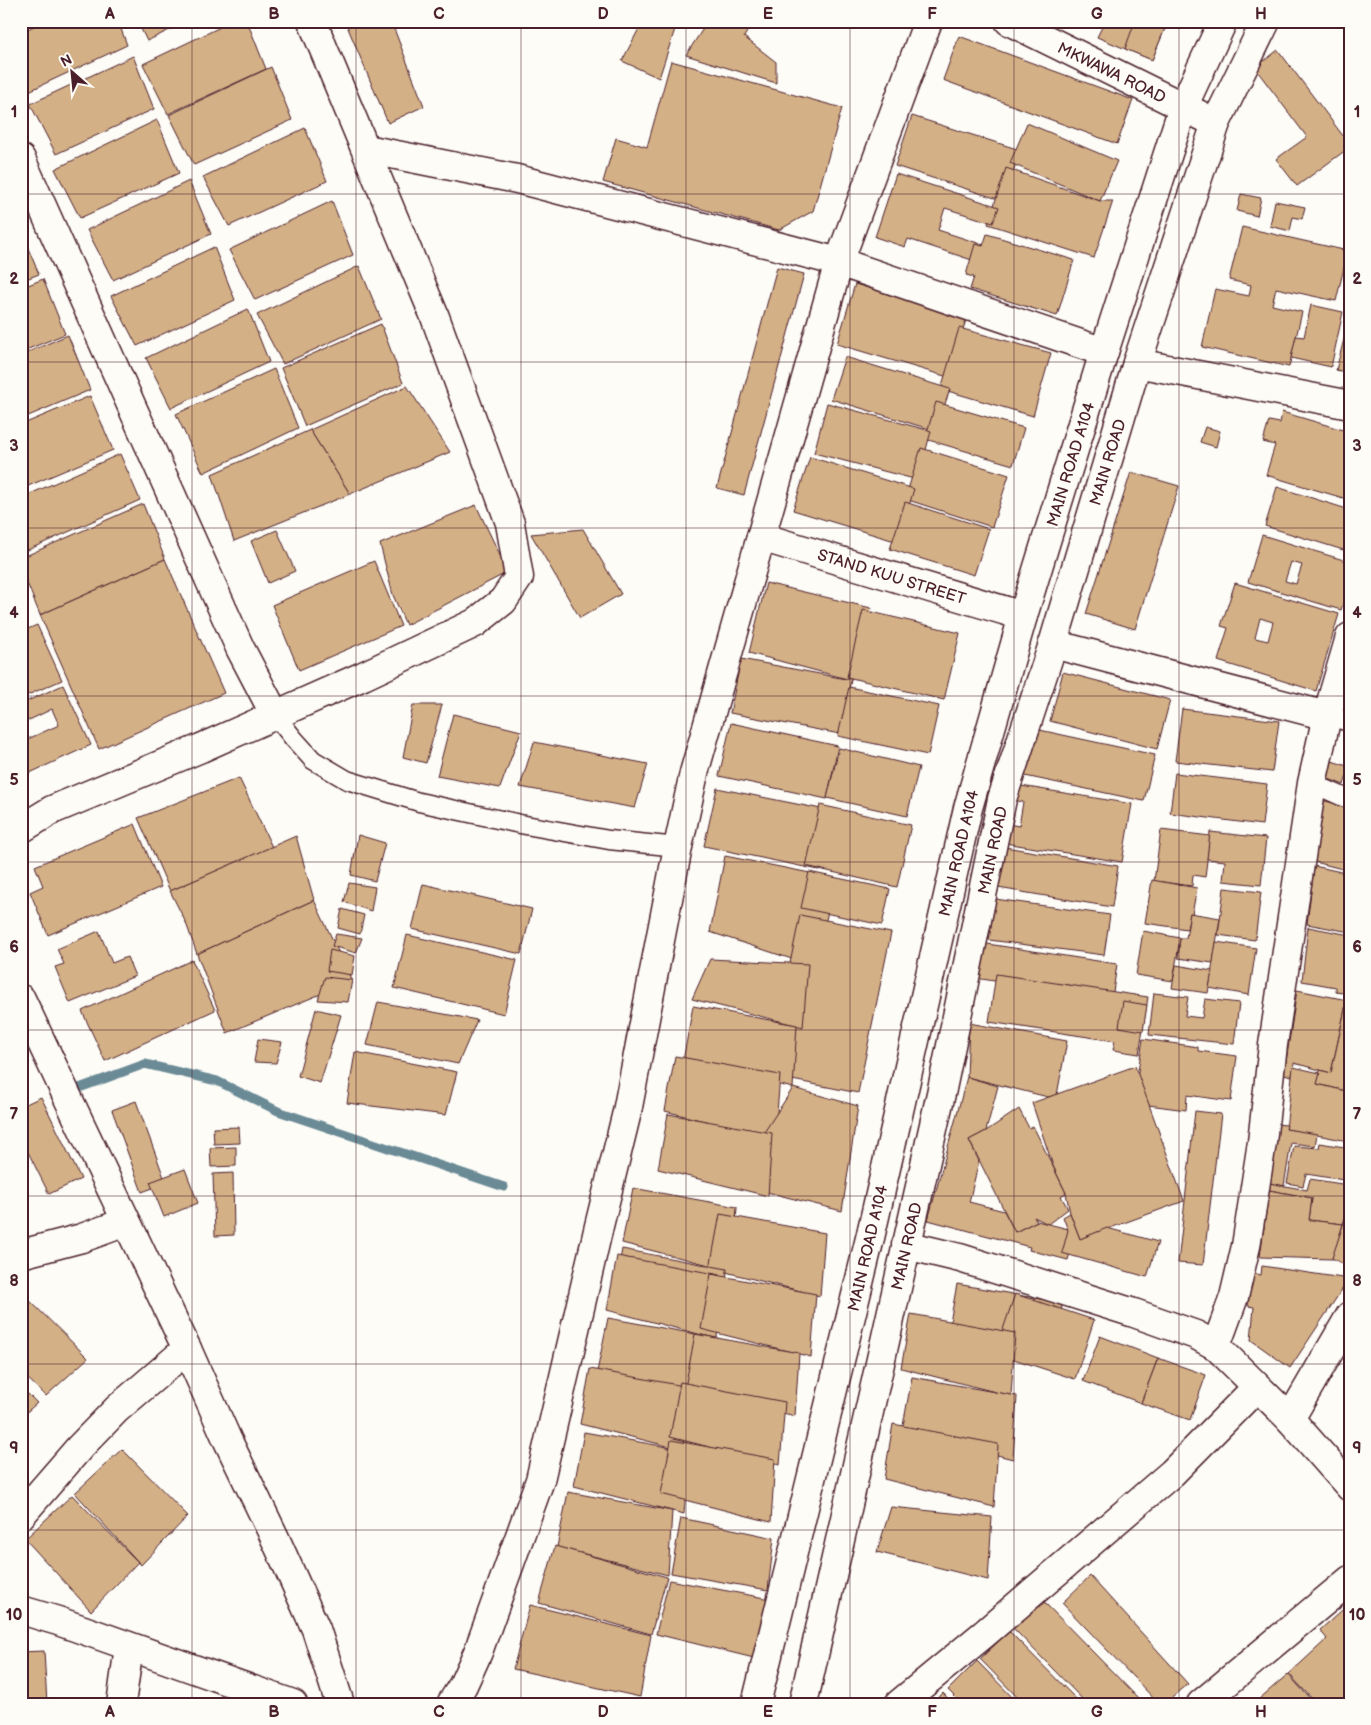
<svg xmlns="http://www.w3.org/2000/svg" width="1371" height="1725" font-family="'Balsamiq Sans',sans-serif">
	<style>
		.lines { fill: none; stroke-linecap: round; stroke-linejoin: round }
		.stream { stroke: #6b8a96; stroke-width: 9 }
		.building { fill: #d4b086; stroke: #4a1f2b; fill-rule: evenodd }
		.lane-casing { stroke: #4a1f2b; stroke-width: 21 }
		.street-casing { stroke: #4a1f2b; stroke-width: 31 }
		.secondary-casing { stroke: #4a1f2b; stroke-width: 31 }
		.highway-casing { stroke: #4a1f2b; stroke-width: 31 }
		.lane { stroke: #fdfcf7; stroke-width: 18 }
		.street { stroke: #fdfcf7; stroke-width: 28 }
		.secondary { stroke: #fdfcf7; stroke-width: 28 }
		.highway { stroke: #fdfcf7; stroke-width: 28 }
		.grid { fill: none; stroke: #4a1f2b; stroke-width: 1; stroke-opacity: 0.55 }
		.labels { text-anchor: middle; stroke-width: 4; stroke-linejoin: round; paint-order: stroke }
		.street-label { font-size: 16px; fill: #4a1f2b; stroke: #fdfcf7 }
		.neatline { fill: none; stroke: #4a1f2b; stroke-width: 2 }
		.grid-label { font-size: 16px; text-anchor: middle; font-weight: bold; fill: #4a1f2b }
	</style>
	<rect width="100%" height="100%" fill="#fdfcf7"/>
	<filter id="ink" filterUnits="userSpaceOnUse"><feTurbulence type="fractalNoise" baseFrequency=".02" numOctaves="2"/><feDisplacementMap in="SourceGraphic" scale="10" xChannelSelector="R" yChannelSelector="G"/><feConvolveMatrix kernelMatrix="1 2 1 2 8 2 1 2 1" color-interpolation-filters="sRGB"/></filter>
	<g filter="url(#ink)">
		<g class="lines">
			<polyline class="stream" points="71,1091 145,1064 217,1081 278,1111 504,1187"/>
		</g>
		<g class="building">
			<polygon points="45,21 118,21 127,45 29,91 21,75 21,32"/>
			<polygon points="137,21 188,21 147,41"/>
			<polygon points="233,21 247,21 266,69 168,114 143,64"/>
			<polygon points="345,21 391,21 424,106 388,123"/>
			<polygon points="643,21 669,21 677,23 659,78 622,61"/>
			<polygon points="708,21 753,21 744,37 776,62 776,83 686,55"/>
			<polygon points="1088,21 1168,21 1152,60 1097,37 1102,27"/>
			<polygon points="1135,21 1168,21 1152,60 1125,49"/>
			<polygon points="959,36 1133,100 1117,144 943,80"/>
			<polygon points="1278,50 1350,145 1350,147 1297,186 1276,159 1307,137 1255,68"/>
			<polygon points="133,56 154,109 56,154 30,104"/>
			<polygon points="671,61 842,108 813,211 779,230 603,182 616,138 647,147"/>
			<polygon points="271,67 292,120 194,165 169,115"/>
			<polygon points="912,116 1020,150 1004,201 895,166"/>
			<polygon points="157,120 179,173 80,218 55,169"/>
			<polygon points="1027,123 1117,161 1100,201 1010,163"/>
			<polygon points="305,128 327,181 229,226 203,177"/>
			<polygon points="1006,168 1100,201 1113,201 1094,258 988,224"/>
			<polygon points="896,174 999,207 993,223 945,208 938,230 984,245 978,262 908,239 905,247 875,237"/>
			<polygon points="189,181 211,234 113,280 87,230"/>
			<polygon points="1241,194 1261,198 1257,216 1237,211"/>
			<polygon points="332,201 353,255 255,300 229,250"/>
			<polygon points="1275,201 1305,207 1302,219 1293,217 1290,231 1270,226"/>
			<polygon points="1242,227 1348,251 1336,301 1276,288 1272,305 1302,312 1289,367 1202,347 1215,289 1249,296 1251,285 1229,280"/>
			<polygon points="21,232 39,274 21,281"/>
			<polygon points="987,234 1074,260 1057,316 970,289 974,277 966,275 975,244 983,246"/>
			<polygon points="214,247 235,300 137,346 111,296"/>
			<polygon points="359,266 381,319 283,364 257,315"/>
			<polygon points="777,267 804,274 744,495 717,488"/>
			<polygon points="43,279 65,334 21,352 21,288"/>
			<polygon points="855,284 967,317 948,377 837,344"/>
			<polygon points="1311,305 1343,312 1331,367 1291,358 1296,336 1304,337"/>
			<polygon points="248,309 269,362 171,408 146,358"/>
			<polygon points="381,324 403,383 305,426 281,368"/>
			<polygon points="959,328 1051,353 1033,416 941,389"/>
			<polygon points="68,335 90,390 21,419 21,355"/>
			<polygon points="1344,339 1350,340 1350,373 1336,370"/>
			<polygon points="845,357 950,389 936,431 831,399"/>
			<polygon points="274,369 298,428 203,473 176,414"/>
			<polygon points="407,386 450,452 350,494 310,430"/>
			<polygon points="90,396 113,450 21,489 21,425"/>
			<polygon points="936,402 1024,428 1013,465 925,439"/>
			<polygon points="827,403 931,431 918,480 814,453"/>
			<polygon points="1282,412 1350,432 1350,500 1266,475 1275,445 1263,442 1269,421 1280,423"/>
			<polygon points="1205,427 1220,431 1216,447 1200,442"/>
			<polygon points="310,430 350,494 234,541 212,474"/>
			<polygon points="921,448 1009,475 992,527 905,499"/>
			<polygon points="120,454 140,500 23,552 21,548 21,498"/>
			<polygon points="810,457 914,489 898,542 793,510"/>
			<polygon points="1131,472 1179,486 1135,629 1086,614"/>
			<polygon points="1277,487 1350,510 1350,552 1265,526"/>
			<polygon points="905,502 989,529 974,575 890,549"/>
			<polygon points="143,504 165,559 40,615 21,568 21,558"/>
			<polygon points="476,505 508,572 406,625 393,595 380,544"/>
			<polygon points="583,529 621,594 580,618 531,534"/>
			<polygon points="277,530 295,571 268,583 251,541"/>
			<path d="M1262,535L1350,562V582L1341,610L1248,582ZM1291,562L1302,565L1296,584L1285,581Z"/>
			<polygon points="165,559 224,693 99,749 40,615"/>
			<polygon points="374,561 401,626 299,670 272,605"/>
			<polygon points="766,583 871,608 851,680 749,653"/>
			<path d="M1235,583L1339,614L1316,691L1218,661L1228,628L1221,626ZM1260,618L1273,622L1268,641L1255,638Z"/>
			<polygon points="863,610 960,633 944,700 847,677"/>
			<polygon points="37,625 62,680 21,698 21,632"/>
			<polygon points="741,659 851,680 840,734 730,713"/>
			<polygon points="1063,672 1170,700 1157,749 1050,721"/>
			<polygon points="63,685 91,745 21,777 21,742 59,725 52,709 21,724 21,704"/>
			<polygon points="849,687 939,706 928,755 838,736"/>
			<polygon points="413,705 442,705 426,763 403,757"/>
			<polygon points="1182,709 1279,721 1272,772 1175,761"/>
			<polygon points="453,714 521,731 500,788 437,776"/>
			<polygon points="731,723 838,746 827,799 719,776"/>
			<polygon points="1035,729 1155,755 1144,801 1025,776"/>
			<polygon points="534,742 648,764 635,808 520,787"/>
			<polygon points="839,748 919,767 907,816 827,798"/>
			<polygon points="1332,761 1350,767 1344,785 1326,778"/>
			<polygon points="1175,773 1267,784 1262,825 1170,813"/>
			<polygon points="239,778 272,847 170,891 138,818"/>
			<polygon points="1015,785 1132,804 1122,862 1005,843 1008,824 1019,826 1023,802 1013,800"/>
			<polygon points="717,788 831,811 819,870 704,846"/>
			<polygon points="1321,800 1350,807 1350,871 1315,862"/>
			<polygon points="820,805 911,825 897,887 806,866"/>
			<polygon points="135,824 161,887 48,935 30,892 43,886 35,866"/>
			<polygon points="1161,830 1210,836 1205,877 1193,875 1192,886 1154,881"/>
			<polygon points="1210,832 1266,838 1261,885 1223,881 1225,861 1207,859"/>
			<polygon points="358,835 385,843 375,881 351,875"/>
			<polygon points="296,836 314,900 197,954 186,923 170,891"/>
			<polygon points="1005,847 1118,866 1112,907 998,888"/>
			<polygon points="725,856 835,878 816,967 710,932"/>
			<polygon points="1314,866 1350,874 1350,932 1307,924"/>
			<polygon points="809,872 890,889 882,925 801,908"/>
			<polygon points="1152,880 1197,888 1192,914 1190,913 1187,929 1145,923"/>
			<polygon points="349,883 375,887 371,911 344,902"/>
			<polygon points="423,884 532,909 521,954 412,929"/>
			<polygon points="1224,888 1261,892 1255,940 1218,935"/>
			<polygon points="995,899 1110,915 1104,955 989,940"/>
			<polygon points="314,900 352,981 227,1033 197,954"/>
			<polygon points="342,909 364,915 360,934 338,928"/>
			<polygon points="1190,913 1220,918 1213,963 1178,958 1180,938 1186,938"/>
			<polygon points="800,915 891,933 858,1093 767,1075"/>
			<polygon points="1308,927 1350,935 1350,994 1336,992 1336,987 1302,981"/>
			<polygon points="99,931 112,963 127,957 135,976 70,1003 55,967 64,964 57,949"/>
			<polygon points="1143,931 1180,938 1173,981 1136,975"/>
			<polygon points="336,934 362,938 356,953 332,946"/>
			<polygon points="407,935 517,960 504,1014 394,988"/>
			<polygon points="1216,942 1256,948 1249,995 1209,988"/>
			<polygon points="981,943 1117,964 1112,999 975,978"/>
			<polygon points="330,950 355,956 352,975 327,971"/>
			<polygon points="710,959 808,964 803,1027 692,999"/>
			<polygon points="192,960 215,1010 105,1061 82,1011"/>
			<polygon points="1176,965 1212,971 1208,993 1172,988"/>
			<polygon points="996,974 1148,997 1139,1054 1113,1050 1115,1041 989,1022"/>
			<polygon points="325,977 352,980 348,1002 318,1000"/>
			<polygon points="1297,990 1347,1000 1331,1073 1294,1063 1292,1076 1284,1074"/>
			<polygon points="1154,993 1188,997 1185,1016 1202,1018 1205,999 1239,1003 1234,1044 1149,1035"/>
			<polygon points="1347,1000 1350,1000 1350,1092 1317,1084 1320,1070 1331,1073"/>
			<polygon points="1123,1001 1147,1005 1143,1031 1119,1027"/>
			<polygon points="378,1002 477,1020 458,1064 367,1045"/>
			<polygon points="693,1006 797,1025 793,1088 683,1061"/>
			<polygon points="316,1009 341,1015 320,1083 298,1076"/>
			<polygon points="969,1023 1067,1041 1057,1095 1048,1097 967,1077"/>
			<polygon points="258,1039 282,1042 276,1063 254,1062"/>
			<polygon points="1143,1039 1198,1047 1198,1051 1237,1056 1231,1101 1187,1095 1186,1110 1141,1104 1143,1092 1135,1091"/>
			<polygon points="355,1052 457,1072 446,1115 347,1103"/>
			<polygon points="675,1056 780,1075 775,1139 665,1111"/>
			<polygon points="1135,1066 1184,1201 1080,1239 1070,1213 1066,1193 1053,1166 1032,1103"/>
			<polygon points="1293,1067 1320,1073 1317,1084 1350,1092 1350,1148 1347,1148 1348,1141 1286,1129"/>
			<polygon points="967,1077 998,1086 986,1131 969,1140 979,1161 969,1202 1004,1211 1015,1232 1037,1221 1076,1231 1068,1260 1029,1250 1030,1247 928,1220"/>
			<polygon points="793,1088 858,1106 842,1211 731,1183"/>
			<polygon points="41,1097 81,1179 49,1194 21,1138 21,1099 24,1105"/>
			<polygon points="136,1101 166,1183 142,1192 112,1110"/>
			<polygon points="1019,1109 1029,1128 1033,1126 1066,1193 1061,1196 1068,1209 1048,1224 1034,1217 1037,1221 1015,1232 969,1140 986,1131"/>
			<polygon points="1195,1111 1221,1114 1203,1265 1178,1263"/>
			<polygon points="668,1114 772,1133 768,1196 658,1169"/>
			<polygon points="1275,1124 1287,1125 1286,1129 1317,1134 1315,1146 1291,1143 1284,1186 1269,1183"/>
			<polygon points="239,1127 240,1143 214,1144 213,1128"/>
			<polygon points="1320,1143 1350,1148 1350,1181 1306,1174 1303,1186 1287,1183 1294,1146 1319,1148"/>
			<polygon points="236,1147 236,1166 211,1167 210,1148"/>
			<polygon points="185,1169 198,1203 164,1217 150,1182"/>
			<polygon points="233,1173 234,1235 215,1236 213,1174"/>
			<polygon points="1310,1179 1348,1185 1346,1201 1350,1204 1343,1224 1309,1220 1312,1198 1269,1190 1269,1183 1307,1190"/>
			<polygon points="633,1188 737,1207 733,1271 622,1243"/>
			<polygon points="1269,1190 1312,1198 1309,1220 1343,1224 1333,1259 1260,1257"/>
			<polygon points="1350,1204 1350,1268 1332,1258"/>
			<polygon points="1070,1213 1080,1239 1107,1228 1158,1242 1147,1277 1062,1253 1068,1230 1063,1217"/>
			<polygon points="720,1214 825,1233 820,1296 710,1268"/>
			<polygon points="622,1249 727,1269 723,1332 612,1304"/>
			<polygon points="617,1256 721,1275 717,1339 607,1310"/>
			<polygon points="1262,1266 1349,1279 1290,1368 1251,1340 1254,1307 1248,1306 1252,1273 1261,1275"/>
			<polygon points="711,1274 816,1294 811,1357 701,1329"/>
			<polygon points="957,1284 1062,1303 1057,1367 947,1339"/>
			<polygon points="21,1292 88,1358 46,1396 21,1372"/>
			<polygon points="1015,1294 1094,1320 1075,1379 995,1353"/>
			<polygon points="911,1314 1015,1333 1011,1396 901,1368"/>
			<polygon points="608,1318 712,1337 707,1400 597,1372"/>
			<polygon points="695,1334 799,1353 795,1416 685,1388"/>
			<polygon points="1100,1336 1158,1358 1141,1403 1083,1381"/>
			<polygon points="1350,1349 1350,1366 1344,1360"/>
			<polygon points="1158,1358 1206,1375 1190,1420 1141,1403"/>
			<polygon points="590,1369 695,1388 691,1452 580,1424"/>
			<polygon points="912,1377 1017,1396 1013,1459 902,1431"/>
			<polygon points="680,1382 785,1402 780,1465 670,1437"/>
			<polygon points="21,1387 37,1403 21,1417"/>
			<polygon points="893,1424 998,1444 994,1507 884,1479"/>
			<polygon points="584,1432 689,1451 684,1514 574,1486"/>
			<polygon points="671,1440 775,1459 771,1522 661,1494"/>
			<polygon points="122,1449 188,1516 141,1565 75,1493"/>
			<polygon points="568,1492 672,1511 668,1575 557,1547"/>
			<polygon points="72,1495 138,1562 91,1611 25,1539"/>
			<polygon points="891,1507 992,1517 988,1580 877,1552"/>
			<polygon points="681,1518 774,1538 768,1590 671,1573"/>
			<polygon points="555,1546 667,1577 651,1634 539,1603"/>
			<polygon points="1090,1576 1188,1684 1165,1704 1159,1704 1062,1603"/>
			<polygon points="669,1580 770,1599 758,1659 656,1634"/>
			<polygon points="1042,1600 1144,1704 1087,1704 1013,1628"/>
			<polygon points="1350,1603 1350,1701 1347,1704 1317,1704 1289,1674 1327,1639 1320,1630"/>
			<polygon points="530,1605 651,1635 640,1697 513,1669"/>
			<polygon points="1009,1631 1081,1704 1024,1704 980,1659"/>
			<polygon points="44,1651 47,1704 21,1704 21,1652"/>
			<polygon points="977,1661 1019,1704 962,1704 948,1690"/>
			<polygon points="1288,1674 1315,1704 1262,1704 1258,1700"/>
			<polygon points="943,1693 953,1704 932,1704"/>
		</g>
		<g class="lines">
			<defs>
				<g id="lane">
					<polyline points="275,715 294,739 313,760 347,780 419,802 520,824 609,840 678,847"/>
					<polyline points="1327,716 1350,722"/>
					<polyline points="1312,783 1350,800"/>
				</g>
				<g id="street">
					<polyline points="366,149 517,179 839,262 1104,352"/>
					<polyline points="21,159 240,648 275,715"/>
					<polyline points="1137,363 1350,405"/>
					<polyline points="761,537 1023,616"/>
					<polyline points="1053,644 1327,716"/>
					<polyline points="906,1245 960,1258 1134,1313 1196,1335 1216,1346 1290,1419 1350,1487"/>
					<polyline points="21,1254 82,1238 126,1222"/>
					<polyline points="1216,1346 1234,1297 1246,1246 1262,1142 1273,1045 1312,783 1327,716 1350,637"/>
					<polyline points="1290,1419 1350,1316"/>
					<polyline points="121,1704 129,1647"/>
					<polyline points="451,1704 463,1685 478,1652 540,1480 599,1226 627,1112 678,847 694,773 839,262 928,21"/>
					<polyline points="899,1704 984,1634 1172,1473 1257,1387"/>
					<polyline points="1201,1704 1350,1580"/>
				</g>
				<g id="secondary">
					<polyline points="1009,21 1216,123"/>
					<polyline points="21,829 52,810 201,748 363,676 475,623 503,601 519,577 510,523 435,317 312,21"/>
					<polyline points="21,999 187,1349 227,1439 274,1536 316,1629 340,1704"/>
					<polyline points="21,1515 80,1447 117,1409 187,1349"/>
					<polyline points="21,1610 58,1621 293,1704"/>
				</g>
				<g id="highway">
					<polyline points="756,1704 870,1238 968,808 1023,616 1104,352 1183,107 1223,21"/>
					<polyline points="803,1704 942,1089 1002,799 1053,644 1137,363 1216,123 1266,21"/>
				</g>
			</defs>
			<use href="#lane" class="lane-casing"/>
			<use href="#street" class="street-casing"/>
			<use href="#secondary" class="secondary-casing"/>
			<use href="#highway" class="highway-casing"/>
			<use href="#lane" class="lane"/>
			<use href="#street" class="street"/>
			<use href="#secondary" class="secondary"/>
			<use href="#highway" class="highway"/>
		</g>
	</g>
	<path class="grid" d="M192,21V1704M356,21V1704M521,21V1704M686,21V1704M850,21V1704M1014,21V1704M1179,21V1704M21,194H1350M21,362H1350M21,528H1350M21,696H1350M21,862H1350M21,1030H1350M21,1196H1350M21,1364H1350M21,1530H1350"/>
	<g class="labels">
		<g class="street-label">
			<text transform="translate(1112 72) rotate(26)" y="6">MKWAWA ROAD</text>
			<text transform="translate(1107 462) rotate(-73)" y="6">MAIN ROAD</text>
			<text transform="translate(1070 464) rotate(-73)" y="6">MAIN ROAD A104</text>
			<text transform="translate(892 576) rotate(17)" y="6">STAND KUU STREET</text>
			<text transform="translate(992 850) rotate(-78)" y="6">MAIN ROAD</text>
			<text transform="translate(958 853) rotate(-77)" y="6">MAIN ROAD A104</text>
			<text transform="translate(906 1246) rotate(-77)" y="6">MAIN ROAD</text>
			<text transform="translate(867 1248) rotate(-77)" y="6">MAIN ROAD A104</text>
		</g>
	</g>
	<rect width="1371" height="1725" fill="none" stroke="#fdfcf7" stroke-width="55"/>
	<g transform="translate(72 72) rotate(333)" stroke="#fdfcf7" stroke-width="4" paint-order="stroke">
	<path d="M0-4L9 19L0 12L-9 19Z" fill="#4a1f2b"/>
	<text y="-8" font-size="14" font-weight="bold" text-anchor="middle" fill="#4a1f2b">N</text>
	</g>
	<rect x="28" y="28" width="1316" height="1670" class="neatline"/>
	<g class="grid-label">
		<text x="110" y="19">A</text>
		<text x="274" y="19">B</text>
		<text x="439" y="19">C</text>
		<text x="603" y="19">D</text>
		<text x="768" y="19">E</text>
		<text x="932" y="19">F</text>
		<text x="1097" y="19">G</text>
		<text x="1261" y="19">H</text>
		<text x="14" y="117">1</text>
		<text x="1357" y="117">1</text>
		<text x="14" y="284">2</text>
		<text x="1357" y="284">2</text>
		<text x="14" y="451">3</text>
		<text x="1357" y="451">3</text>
		<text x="14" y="618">4</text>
		<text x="1357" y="618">4</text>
		<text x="14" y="785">5</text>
		<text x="1357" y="785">5</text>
		<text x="14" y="952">6</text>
		<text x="1357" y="952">6</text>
		<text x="14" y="1119">7</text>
		<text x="1357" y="1119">7</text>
		<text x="14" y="1286">8</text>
		<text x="1357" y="1286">8</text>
		<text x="14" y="1453">9</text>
		<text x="1357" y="1453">9</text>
		<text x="14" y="1620">10</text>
		<text x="1357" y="1620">10</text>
		<text x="110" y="1717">A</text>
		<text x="274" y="1717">B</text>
		<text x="439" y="1717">C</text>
		<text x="603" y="1717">D</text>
		<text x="768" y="1717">E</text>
		<text x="932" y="1717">F</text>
		<text x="1097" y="1717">G</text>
		<text x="1261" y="1717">H</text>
	</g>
</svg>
